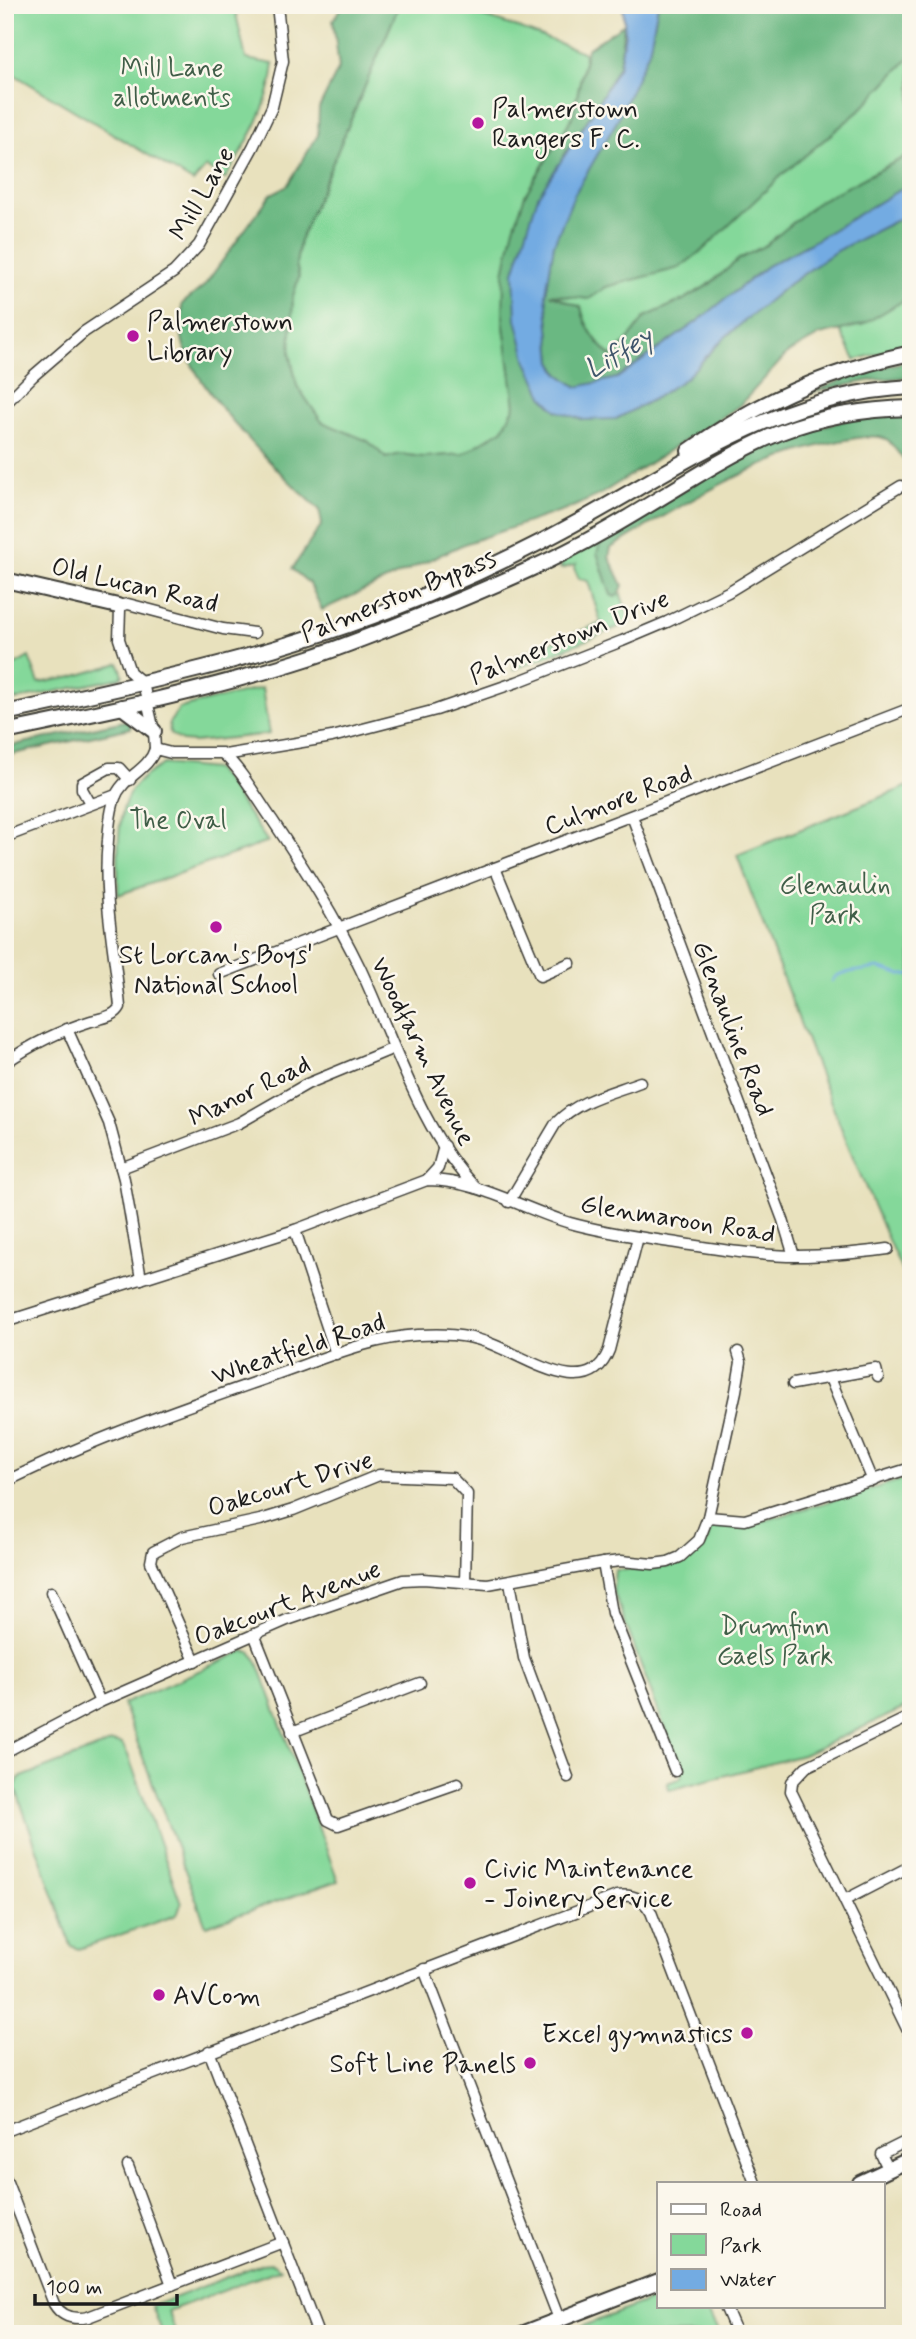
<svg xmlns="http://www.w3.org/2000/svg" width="916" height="2339" font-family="Mynerve,sans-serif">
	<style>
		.green { fill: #84d89a; stroke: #507a5b; stroke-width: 2 }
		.forest { fill: #6bb882; stroke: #446a4f; stroke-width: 2 }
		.water { fill: #73abe2; stroke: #48647f; stroke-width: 2 }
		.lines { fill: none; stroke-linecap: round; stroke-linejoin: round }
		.stream { stroke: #73abe2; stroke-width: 2.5 }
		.street-casing { stroke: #3b3a34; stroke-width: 13 }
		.secondary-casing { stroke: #3b3a34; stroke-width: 18 }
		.street { stroke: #fff; stroke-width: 10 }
		.secondary { stroke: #fff; stroke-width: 14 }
		.poi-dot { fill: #b5179e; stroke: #fbf7ec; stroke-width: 2.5 }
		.labels { text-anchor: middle; stroke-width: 5; stroke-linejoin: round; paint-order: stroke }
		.park-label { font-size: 26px; fill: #405e48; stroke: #fbf7ec }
		.poi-label { font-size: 26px; fill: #1c1c1c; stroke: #fbf7ec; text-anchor: start }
		.street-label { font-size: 26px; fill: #1c1c1c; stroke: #fbf7ec }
		.water-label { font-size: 28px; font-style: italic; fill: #3f556b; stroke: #fbf7ec }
	</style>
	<rect width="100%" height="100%" fill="#fbf7ec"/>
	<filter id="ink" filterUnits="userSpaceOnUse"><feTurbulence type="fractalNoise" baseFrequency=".0143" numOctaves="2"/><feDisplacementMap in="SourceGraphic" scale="14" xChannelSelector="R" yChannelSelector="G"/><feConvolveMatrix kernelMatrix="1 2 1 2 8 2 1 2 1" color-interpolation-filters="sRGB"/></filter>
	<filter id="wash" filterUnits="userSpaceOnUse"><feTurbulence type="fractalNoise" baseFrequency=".00686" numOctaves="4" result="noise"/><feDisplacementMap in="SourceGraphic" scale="28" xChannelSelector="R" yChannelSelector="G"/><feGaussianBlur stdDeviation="1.57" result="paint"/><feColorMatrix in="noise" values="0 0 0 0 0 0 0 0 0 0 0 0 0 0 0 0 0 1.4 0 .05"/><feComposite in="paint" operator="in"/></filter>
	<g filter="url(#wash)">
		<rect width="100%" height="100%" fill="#e8e1bd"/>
		<g class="green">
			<path d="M5,5H234L246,59L274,64C270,107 247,143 225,179L206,167L193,182L5,69Z"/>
			<path d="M409,5C470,5 527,32 583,52L585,55L573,116L525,195L503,319L515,406L503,429L464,454L423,457L400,454L386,458L368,441L322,422L297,386L290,353L293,296L299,277L296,264L300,240L398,8Z"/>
			<path d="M911,56V154L869,175L766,245L739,259L709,284L683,300L645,317L629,339L612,357C597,343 585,328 581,307L546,294L589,299L606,287L642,277L784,173L859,111Z"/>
			<polygon points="911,296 911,344 855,360 840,330 862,325"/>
			<polygon points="602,538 599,559 611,595 615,596 620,593 631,622 513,670 515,656 601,623 588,581 579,579 574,568 576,564 562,569 560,568 566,556"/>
			<polygon points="29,657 39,683 73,677 119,663 123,675 120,678 5,702 5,671"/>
			<polygon points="262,688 269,734 194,742 182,741 170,734 169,723 180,708"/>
			<path d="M163,764L214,769L224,779L268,842L118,895C119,865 114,812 133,788C140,778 153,770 163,764Z"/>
			<path d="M911,785V1291C846,1149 791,1001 737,855Z"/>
			<polygon points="911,1477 911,1705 803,1755 669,1790 667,1783 679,1779 682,1775 613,1590 615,1570 640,1570 670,1566 687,1558 707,1543 711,1524 743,1527"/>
			<polygon points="244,1651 250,1652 257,1660 338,1881 206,1926 123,1704"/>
			<polygon points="112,1742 122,1744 128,1755 181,1903 178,1913 174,1916 79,1949 71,1946 70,1942 15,1787 19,1778"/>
			<polygon points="272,2263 281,2269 168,2311 177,2334 163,2334 152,2306 261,2264"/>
			<polygon points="659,2297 659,2306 705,2306 720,2334 562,2334"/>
		</g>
		<g class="forest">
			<path d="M344,5H396L398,8L300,240L296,264L299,277L293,296L290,353L297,386L322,422L368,441L386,458L400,454L423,457L463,454L503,429L515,406L503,319L504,273L513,231L525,195L573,116L587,49L624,24L619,66L593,112L564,155L527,361L616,419L652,400L686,378L723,339L785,287L836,251L911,213V296L862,325L820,335L788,353L739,406L599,495L575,506L464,544L322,610L310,584L292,569L322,524L319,509C283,477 188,384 182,337C180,327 182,315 182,304L204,286L271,194L287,186L318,135L319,108L339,68L333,20Z"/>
			<path d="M658,5H911V56L859,111L784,173L704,249L679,268L606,287L589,299L550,294L581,307C585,328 597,343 612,357L629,339L645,317L683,300L709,285L739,259L766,245L819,201L911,154V183L809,244L767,266L698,321L617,378L578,387L559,374L552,362L546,294L554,243L574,192L649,51Z"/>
			<polygon points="911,360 911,377 873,380 808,393 867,371"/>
			<path d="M911,413V469L888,440C877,434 864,437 851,439C764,453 686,502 611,548L609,557L623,585L620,593L615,597L611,595L597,553L602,538L742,456L784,436L866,415Z"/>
			<polygon points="129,720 131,728 5,756 5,747"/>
		</g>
		<polygon class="water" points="623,5 658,5 649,51 616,123 574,195 554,244 546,294 552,362 559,374 577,387 617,378 698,321 767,266 809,244 911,183 911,213 836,251 785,287 723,339 686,378 652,400 616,419 584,420 557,411 544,398 527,362 516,319 514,272 538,196 593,112 619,66 625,33"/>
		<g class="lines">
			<polyline class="stream" points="832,981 836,976 844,973 878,968 902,975 911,974"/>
		</g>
	</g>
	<g filter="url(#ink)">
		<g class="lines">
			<defs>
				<g id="street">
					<polyline points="5,404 33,376 84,332 174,272 199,245 253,147 272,107 283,61 277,5"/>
					<polyline points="155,749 154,731 143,683 130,672 119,639 120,610 118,606 128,604 223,629 254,633"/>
					<polyline points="225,755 332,737 436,710 517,682 622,641 667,622 728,592 901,486"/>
					<polyline points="90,803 82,789 82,783 109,768 119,768 130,780"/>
					<polyline points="632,816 783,1220 794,1256"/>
					<polyline points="5,837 116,795"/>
					<polyline points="495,868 540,976 570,963"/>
					<polyline points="219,974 911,708"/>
					<polyline points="67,1029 109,1123 124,1179 141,1279"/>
					<path d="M5,1063C32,1044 59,1031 91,1021C101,1018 115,1017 120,1007C115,950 102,897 108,840C109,826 110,811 115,798C122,777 149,770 155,749L171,753H222C239,766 260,803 273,821C305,869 335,916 360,968C392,1036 423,1136 476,1188"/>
					<polyline points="121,1168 239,1123 307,1084 394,1048"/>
					<polyline points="427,1180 438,1168 444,1146"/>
					<path d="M509,1202L556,1123C578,1100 611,1093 640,1082"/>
					<polyline points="295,1230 336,1354"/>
					<path d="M5,1322L295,1230L427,1180C477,1180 523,1209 570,1223C602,1232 637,1237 670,1242C711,1248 755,1256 797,1256C828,1256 858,1253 888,1249"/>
					<polyline points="830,1378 873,1481"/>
					<polyline points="793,1384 876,1369 878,1377"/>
					<path d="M5,1482C92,1439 184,1407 276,1375C322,1359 369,1338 418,1335C442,1334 464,1334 486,1342C523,1354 588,1405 609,1350L638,1237"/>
					<polyline points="708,1517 745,1520 911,1468"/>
					<polyline points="603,1563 612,1613 675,1771"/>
					<polyline points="510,1582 524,1658 568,1777"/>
					<polyline points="51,1592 100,1702"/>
					<polyline points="254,1634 328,1820 338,1825 458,1783"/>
					<polyline points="195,1661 151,1562 153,1552 182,1537 260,1520 293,1510 379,1475 452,1478 467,1494 465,1583"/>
					<polyline points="911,1716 806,1767 792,1782 791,1791 911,2037"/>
					<polyline points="292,1732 420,1683"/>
					<polyline points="5,1752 100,1702 287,1620 403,1580 423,1579 488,1584 603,1563 621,1561 653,1564 668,1562 680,1557 699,1540 708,1517 736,1391 741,1362 738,1352"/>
					<polyline points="845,1900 911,1866"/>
					<polyline points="424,1969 559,2319"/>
					<polyline points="209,2051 318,2334"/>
					<path d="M5,2131L617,1896C632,1894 643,1898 651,1912L755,2183"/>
					<polyline points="128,2166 172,2285"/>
					<polyline points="889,2170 881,2154 911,2139"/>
					<path d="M5,2177L54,2304C62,2317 74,2320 88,2317L283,2242"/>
					<polyline points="725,2306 737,2334"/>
				</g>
				<g id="secondary">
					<path d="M689,451C755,403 831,370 911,353"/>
					<polyline points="5,580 118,606"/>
					<polyline points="122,707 154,731"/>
					<path d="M5,713C152,682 300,650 438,590C488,569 537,545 585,518C693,458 782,394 911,387"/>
					<path d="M5,732C107,711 210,690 309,658C357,642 405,622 452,603C502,582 554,560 601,533C661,500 718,458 781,432C822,416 867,409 911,408"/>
					<polyline points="860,2183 911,2159"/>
					<polyline points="522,2334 659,2281"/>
				</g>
			</defs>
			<use href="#street" class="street-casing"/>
			<use href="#secondary" class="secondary-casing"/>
			<use href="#street" class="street"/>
			<use href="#secondary" class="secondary"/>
		</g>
	</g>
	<g class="poi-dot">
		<circle cx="478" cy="123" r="7"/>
		<circle cx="133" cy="336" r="7"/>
		<circle cx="216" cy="927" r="7"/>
		<circle cx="470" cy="1883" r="7"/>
		<circle cx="159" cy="1995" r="7"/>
		<circle cx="747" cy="2033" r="7"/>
		<circle cx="530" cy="2063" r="7"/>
	</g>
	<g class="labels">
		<g class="park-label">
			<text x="172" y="76">Mill Lane<tspan x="172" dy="30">allotments</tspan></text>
			<text x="178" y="828">The Oval</text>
			<text x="835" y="893">Glenaulin<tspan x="835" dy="30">Park</tspan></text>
			<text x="775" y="1634">Drumfinn<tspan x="775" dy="30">Gaels Park</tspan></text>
		</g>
		<g class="poi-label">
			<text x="492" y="117">Palmerstown<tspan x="492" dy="30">Rangers F. C.</tspan></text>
			<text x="147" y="330">Palmerstown<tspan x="147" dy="30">Library</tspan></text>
			<text x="216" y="963" text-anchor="middle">St Lorcan's Boys'<tspan x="216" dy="30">National School</tspan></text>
			<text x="484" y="1877">Civic Maintenance<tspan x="484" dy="30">- Joinery Service</tspan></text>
			<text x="173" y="2004">AVCom</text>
			<text x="733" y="2042" text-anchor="end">Excel gymnastics</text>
			<text x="516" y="2072" text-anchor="end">Soft Line Panels</text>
		</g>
		<g class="street-label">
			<text transform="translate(201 193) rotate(-60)" y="9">Mill Lane</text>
			<text transform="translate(135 584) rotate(13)" y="9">Old Lucan Road</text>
			<text transform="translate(398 595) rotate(-22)" y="9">Palmerston Bypass</text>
			<text transform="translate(569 636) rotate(-22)" y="9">Palmerstown Drive</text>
			<text transform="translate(618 799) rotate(-21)" y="9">Culmore Road</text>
			<text transform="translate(734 1028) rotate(69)" y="9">Glenauline Road</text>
			<text transform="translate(424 1051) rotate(64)" y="9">Woodfarm Avenue</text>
			<text transform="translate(249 1090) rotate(-26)" y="9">Manor Road</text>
			<text transform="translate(678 1218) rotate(9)" y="9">Glenmaroon Road</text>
			<text transform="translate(298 1348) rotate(-18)" y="9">Wheatfield Road</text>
			<text transform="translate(290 1483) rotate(-17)" y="9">Oakcourt Drive</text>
			<text transform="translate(287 1602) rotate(-21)" y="9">Oakcourt Avenue</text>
		</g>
		<g class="water-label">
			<text transform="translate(618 352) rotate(-30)" y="10">Liffey</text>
		</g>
	</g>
	<rect width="916" height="2339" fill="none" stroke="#fbf7ec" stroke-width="28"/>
	<rect x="657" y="2182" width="228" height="126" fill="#fbf7ec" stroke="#a29f99" stroke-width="2"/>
	<rect x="671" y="2204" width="35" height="10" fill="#ffffff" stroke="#a29f99" stroke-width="2"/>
	<text x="720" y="2216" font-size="21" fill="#1c1c1c">Road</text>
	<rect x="671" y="2234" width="35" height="21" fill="#84d89a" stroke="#a29f99" stroke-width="2"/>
	<text x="720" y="2252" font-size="21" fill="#1c1c1c">Park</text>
	<rect x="671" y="2269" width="35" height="21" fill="#73abe2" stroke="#a29f99" stroke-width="2"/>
	<text x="720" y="2286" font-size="21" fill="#1c1c1c">Water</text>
	<path d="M35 2294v10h142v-10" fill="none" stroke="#1c1c1c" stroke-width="3.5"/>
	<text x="46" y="2294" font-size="21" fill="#1c1c1c" stroke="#fbf7ec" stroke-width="5" paint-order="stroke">100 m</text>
</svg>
